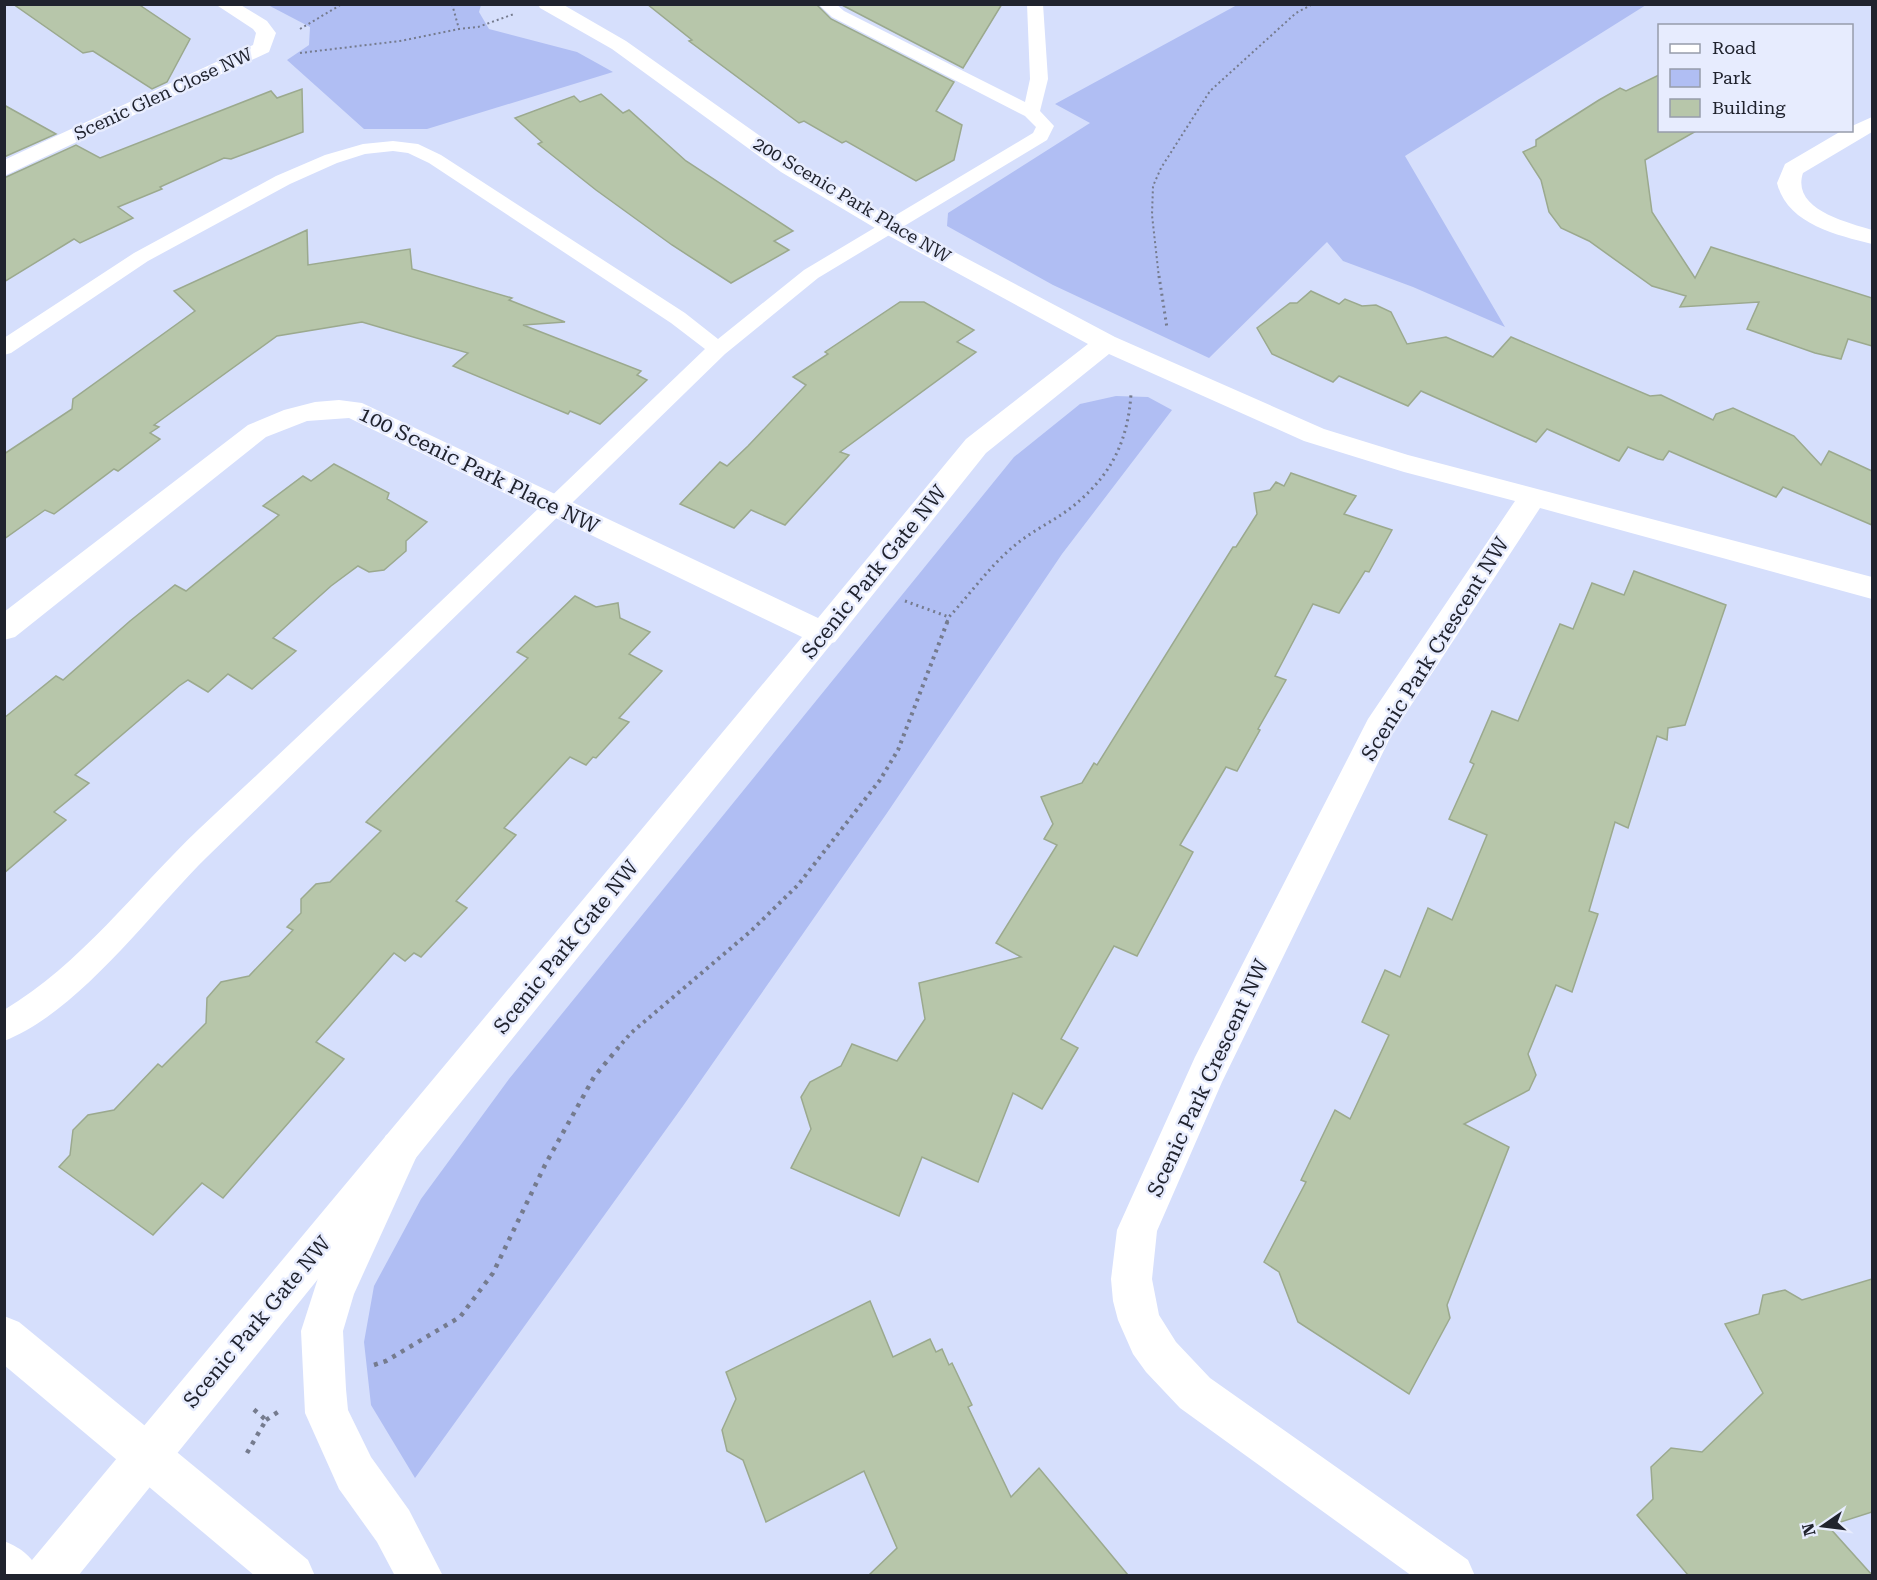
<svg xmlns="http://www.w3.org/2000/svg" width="1877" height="1580" font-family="'Roboto Serif',serif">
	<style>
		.green { fill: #b0bef3 }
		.building { fill: #b7c6aa; stroke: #9ba98e; stroke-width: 1.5 }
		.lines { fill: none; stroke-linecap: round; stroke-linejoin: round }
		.path-far3 { stroke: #757b8e; stroke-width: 2; stroke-dasharray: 2 3; stroke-linecap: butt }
		.path-far2 { stroke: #757b8e; stroke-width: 3; stroke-dasharray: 2 4; stroke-linecap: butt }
		.path-far1 { stroke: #757b8e; stroke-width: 4; stroke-dasharray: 3 4.5; stroke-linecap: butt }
		.path { stroke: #757b8e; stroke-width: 4.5; stroke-dasharray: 4 6; stroke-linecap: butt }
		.service { fill: #fff; fill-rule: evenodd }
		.minor { fill: #fff; fill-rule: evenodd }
		.tertiary { fill: #fff; fill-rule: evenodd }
		.labels { text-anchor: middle; stroke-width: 5; stroke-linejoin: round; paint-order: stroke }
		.far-street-label { font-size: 18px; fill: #20232e; stroke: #e7ecfe }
		.street-label { font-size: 21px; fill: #20232e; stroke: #e7ecfe }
	</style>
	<rect width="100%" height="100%" fill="#d6dffc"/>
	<g class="green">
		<polygon points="268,5 481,5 479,12 489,29 577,52 613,72 427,129 364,129 287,60 309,45 310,27"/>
		<polygon points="1237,5 1646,5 1405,156 1505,327 1413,287 1343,261 1327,242 1209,358 1053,285 947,226 948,213 1090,123 1055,104"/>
		<polygon points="1116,396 1148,397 1172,410 1062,554 887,813 683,1106 415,1478 371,1405 364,1342 374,1286 421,1199 509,1079 1014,457 1080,404"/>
	</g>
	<g class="building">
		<polygon points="13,4 138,4 190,39 167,82 152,89 93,51 83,53"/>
		<polygon points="647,4 816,4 831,19 954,82 936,111 962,125 954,160 916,181 846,141 842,143 804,121 799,123 689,41 692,40"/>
		<polygon points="840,4 1002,4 963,68"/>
		<polygon points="1659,75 1659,130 1698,130 1645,160 1652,212 1695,278 1711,247 1872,298 1872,346 1848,339 1841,359 1815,353 1747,329 1759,302 1680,307 1686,296 1652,286 1589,241 1561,228 1549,212 1541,180 1523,152 1536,146 1536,140 1599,100 1620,88 1626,91"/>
		<polygon points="302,89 303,132 231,159 224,158 160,187 162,189 118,207 133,218 80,243 74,239 4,282 4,178 76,145 100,158 271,91 277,98"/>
		<polygon points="601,94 623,113 629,110 686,161 793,231 774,241 789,250 731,283 672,245 596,190 538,144 542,142 515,118 574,96 580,102"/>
		<polygon points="4,105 56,134 4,157"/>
		<polygon points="307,230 308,265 410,249 412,269 512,298 509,300 565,322 523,325 641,371 637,375 647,380 600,424 570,411 568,414 453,366 468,353 362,322 277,336 154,425 159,427 150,433 160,439 118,471 114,469 54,514 45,510 4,539 4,454 72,409 73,399 195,311 174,291"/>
		<polygon points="1311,291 1339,304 1345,299 1362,306 1376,305 1391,312 1407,344 1446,337 1493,357 1511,337 1650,396 1661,395 1713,420 1716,414 1733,408 1794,436 1821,465 1829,451 1872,471 1872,525 1783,487 1776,497 1669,451 1663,460 1658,459 1628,447 1619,461 1547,429 1536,442 1421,391 1408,406 1339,376 1333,382 1272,354 1257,328 1290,303 1297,303"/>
		<polygon points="900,302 924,302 974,330 957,342 976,352 840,452 849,455 785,525 751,510 734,528 680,504 720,462 727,466 748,446 806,385 793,377 828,354 825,352"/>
		<polygon points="334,464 389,493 387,499 427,522 406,541 406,551 384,570 369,572 358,566 331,586 273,638 296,651 252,689 228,674 208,692 188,680 179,686 75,775 89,783 54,812 66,820 4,873 4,718 56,676 63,680 130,621 175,585 186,591 279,515 263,506 303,476 311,481"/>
		<polygon points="1291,473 1356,496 1344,514 1392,530 1369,572 1365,571 1339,613 1313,604 1275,676 1286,680 1258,729 1260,730 1237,771 1226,767 1180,845 1193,852 1137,956 1114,946 1061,1039 1078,1048 1042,1109 1013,1093 978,1182 922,1157 899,1216 791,1168 811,1129 801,1097 810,1082 841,1066 852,1044 897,1061 925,1019 919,983 1021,957 996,943 1057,845 1044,839 1053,824 1041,797 1082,783 1094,763 1097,765 1233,547 1236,547 1257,514 1254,493 1270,490 1276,482 1284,486"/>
		<polygon points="1634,571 1726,605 1685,725 1668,728 1667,740 1657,736 1628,828 1615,822 1589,911 1598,914 1572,992 1556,985 1528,1054 1536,1075 1529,1090 1464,1124 1509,1147 1447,1305 1450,1318 1409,1394 1298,1322 1279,1272 1264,1262 1306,1182 1301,1180 1335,1110 1350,1119 1389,1035 1362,1022 1385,970 1400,977 1428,908 1452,920 1487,835 1449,819 1474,764 1470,762 1492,711 1518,721 1560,624 1573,629 1592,583 1624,595"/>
		<polygon points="575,596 596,607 618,603 620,618 650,632 629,654 662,671 619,718 629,722 596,758 593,757 586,765 570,757 504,828 516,835 456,901 467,908 421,957 414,953 405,961 394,953 316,1042 344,1059 223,1198 202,1183 153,1235 59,1167 70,1155 73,1130 88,1115 114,1110 158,1064 162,1067 206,1023 207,998 221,982 249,976 293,930 287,927 301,913 301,899 316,884 330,882 381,831 366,822 528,658 517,652"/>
		<polygon points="1872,1279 1872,1512 1828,1526 1872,1575 1688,1575 1637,1515 1653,1499 1651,1467 1671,1448 1702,1452 1763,1393 1725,1324 1759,1314 1763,1295 1785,1290 1802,1300"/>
		<polygon points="870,1301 893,1357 930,1339 936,1352 942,1349 949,1365 952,1363 972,1405 968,1407 1011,1497 1039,1468 1128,1575 869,1575 897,1548 864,1471 766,1522 743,1460 727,1451 722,1430 736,1399 726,1372"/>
	</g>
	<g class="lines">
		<g class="path-far3">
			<polyline points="452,4 459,29 478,27 514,14"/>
			<polyline points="300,29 342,4"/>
			<polyline points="300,53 400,41 459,29"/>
			<polyline points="1159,278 1152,215 1153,186 1161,168 1210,91 1296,13 1313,4"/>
		</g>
		<g class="path-far2">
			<polyline points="1159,276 1167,328"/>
			<polyline points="905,601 949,617"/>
			<path d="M947,622L949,617C970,594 990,566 1014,546C1034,529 1059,519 1078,502C1113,472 1128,439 1131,394"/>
		</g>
		<polyline class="path-far1" points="617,1049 631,1033 751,931 798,885 880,780 898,750 948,620"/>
		<g class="path">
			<polyline points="374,1365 386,1361 460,1317 493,1273 545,1165 594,1077 618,1048"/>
			<polyline points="266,1420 278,1412"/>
			<polyline points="247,1453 266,1420 251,1407"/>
		</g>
		<path class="service" d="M818,4H836L844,11L1025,102L1030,79L1027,4H1043L1048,79L1040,111L1054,126L1047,140L818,278L725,354C553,522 380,689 207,857C150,913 79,1012 4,1041V1010C81,964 135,890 199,829C369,671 537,510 705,349L671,323L429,163L408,153L393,151L365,154L337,163L290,184L148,261L11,353L4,355V338L134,253L276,176L325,155L363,144L393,141L418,144L441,155L685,313L718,339L804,270L1033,133L1036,127L1025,116L832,17Z"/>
		<g class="minor">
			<polygon points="215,4 239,4 267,21 276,33 269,52 4,176 4,160 253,45 256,33 253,29"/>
			<polygon points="538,4 562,4 626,41 797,162 896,221 1115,337 1324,429 1408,455 1872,577 1872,599 1540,508 1391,736 1222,1082 1157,1231 1152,1279 1159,1315 1176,1342 1210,1378 1468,1560 1475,1576 1412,1576 1180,1408 1146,1372 1133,1354 1118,1320 1113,1301 1111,1279 1117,1230 1195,1057 1368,719 1515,501 1404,472 1304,441 1109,354 986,453 835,642 832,643 78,1576 25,1576 32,1560 802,637 349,418 307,421 266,437 15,637 4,640 4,612 248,425 284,410 315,402 339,400 362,403 818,618 966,439 1088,344 880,231 781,172 612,49 540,8"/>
			<path d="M1872,117V132L1803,173C1791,209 1846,222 1872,230V244C1836,235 1787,224 1777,183L1785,164L1843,130H1852V126Z"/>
		</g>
		<g class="tertiary">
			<polygon points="400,1130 414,1135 420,1149 354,1294 343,1331 346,1389 348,1410 371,1457 409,1510 443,1576 395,1576 377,1542 339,1489 305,1413 301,1331 319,1275 386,1135"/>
			<polygon points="4,1316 19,1322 308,1560 315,1576 255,1576 4,1365"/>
			<path d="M4,1541C23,1549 33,1557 41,1576H4Z"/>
		</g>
	</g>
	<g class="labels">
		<g class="far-street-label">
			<text transform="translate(163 94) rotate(-25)" y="6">Scenic Glen Close NW</text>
			<text transform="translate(852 200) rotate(31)" y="6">200 Scenic Park Place NW</text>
		</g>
		<g class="street-label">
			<text transform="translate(479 470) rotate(26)" y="7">100 Scenic Park Place NW</text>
			<text transform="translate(874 572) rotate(-51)" y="7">Scenic Park Gate NW</text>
			<text transform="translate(1435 649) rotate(-58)" y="7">Scenic Park Crescent NW</text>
			<text transform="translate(566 947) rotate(-51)" y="7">Scenic Park Gate NW</text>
			<text transform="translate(1208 1078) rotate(-65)" y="7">Scenic Park Crescent NW</text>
			<text transform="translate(257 1322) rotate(-50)" y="7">Scenic Park Gate NW</text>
		</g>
	</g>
	<rect width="1877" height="1580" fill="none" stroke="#20232e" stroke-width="12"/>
	<rect x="1658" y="24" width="195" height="108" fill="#e7ecfe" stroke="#979cab" stroke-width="1.5"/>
	<rect x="1670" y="44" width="30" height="9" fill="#ffffff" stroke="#979cab" stroke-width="1.5"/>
	<text x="1712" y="54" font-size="18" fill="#20232e">Road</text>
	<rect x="1670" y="69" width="30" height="18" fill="#b0bef3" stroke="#979cab" stroke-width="1.5"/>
	<text x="1712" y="84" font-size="18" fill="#20232e">Park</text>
	<rect x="1670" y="99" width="30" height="18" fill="#b7c6aa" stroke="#979cab" stroke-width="1.5"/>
	<text x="1712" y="114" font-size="18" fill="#20232e">Building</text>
	<g transform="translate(1823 1526) rotate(256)" stroke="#e7ecfe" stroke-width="4.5" paint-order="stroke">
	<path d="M0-4.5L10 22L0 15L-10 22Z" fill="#20232e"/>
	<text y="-9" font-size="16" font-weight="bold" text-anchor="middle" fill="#20232e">N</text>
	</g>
</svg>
